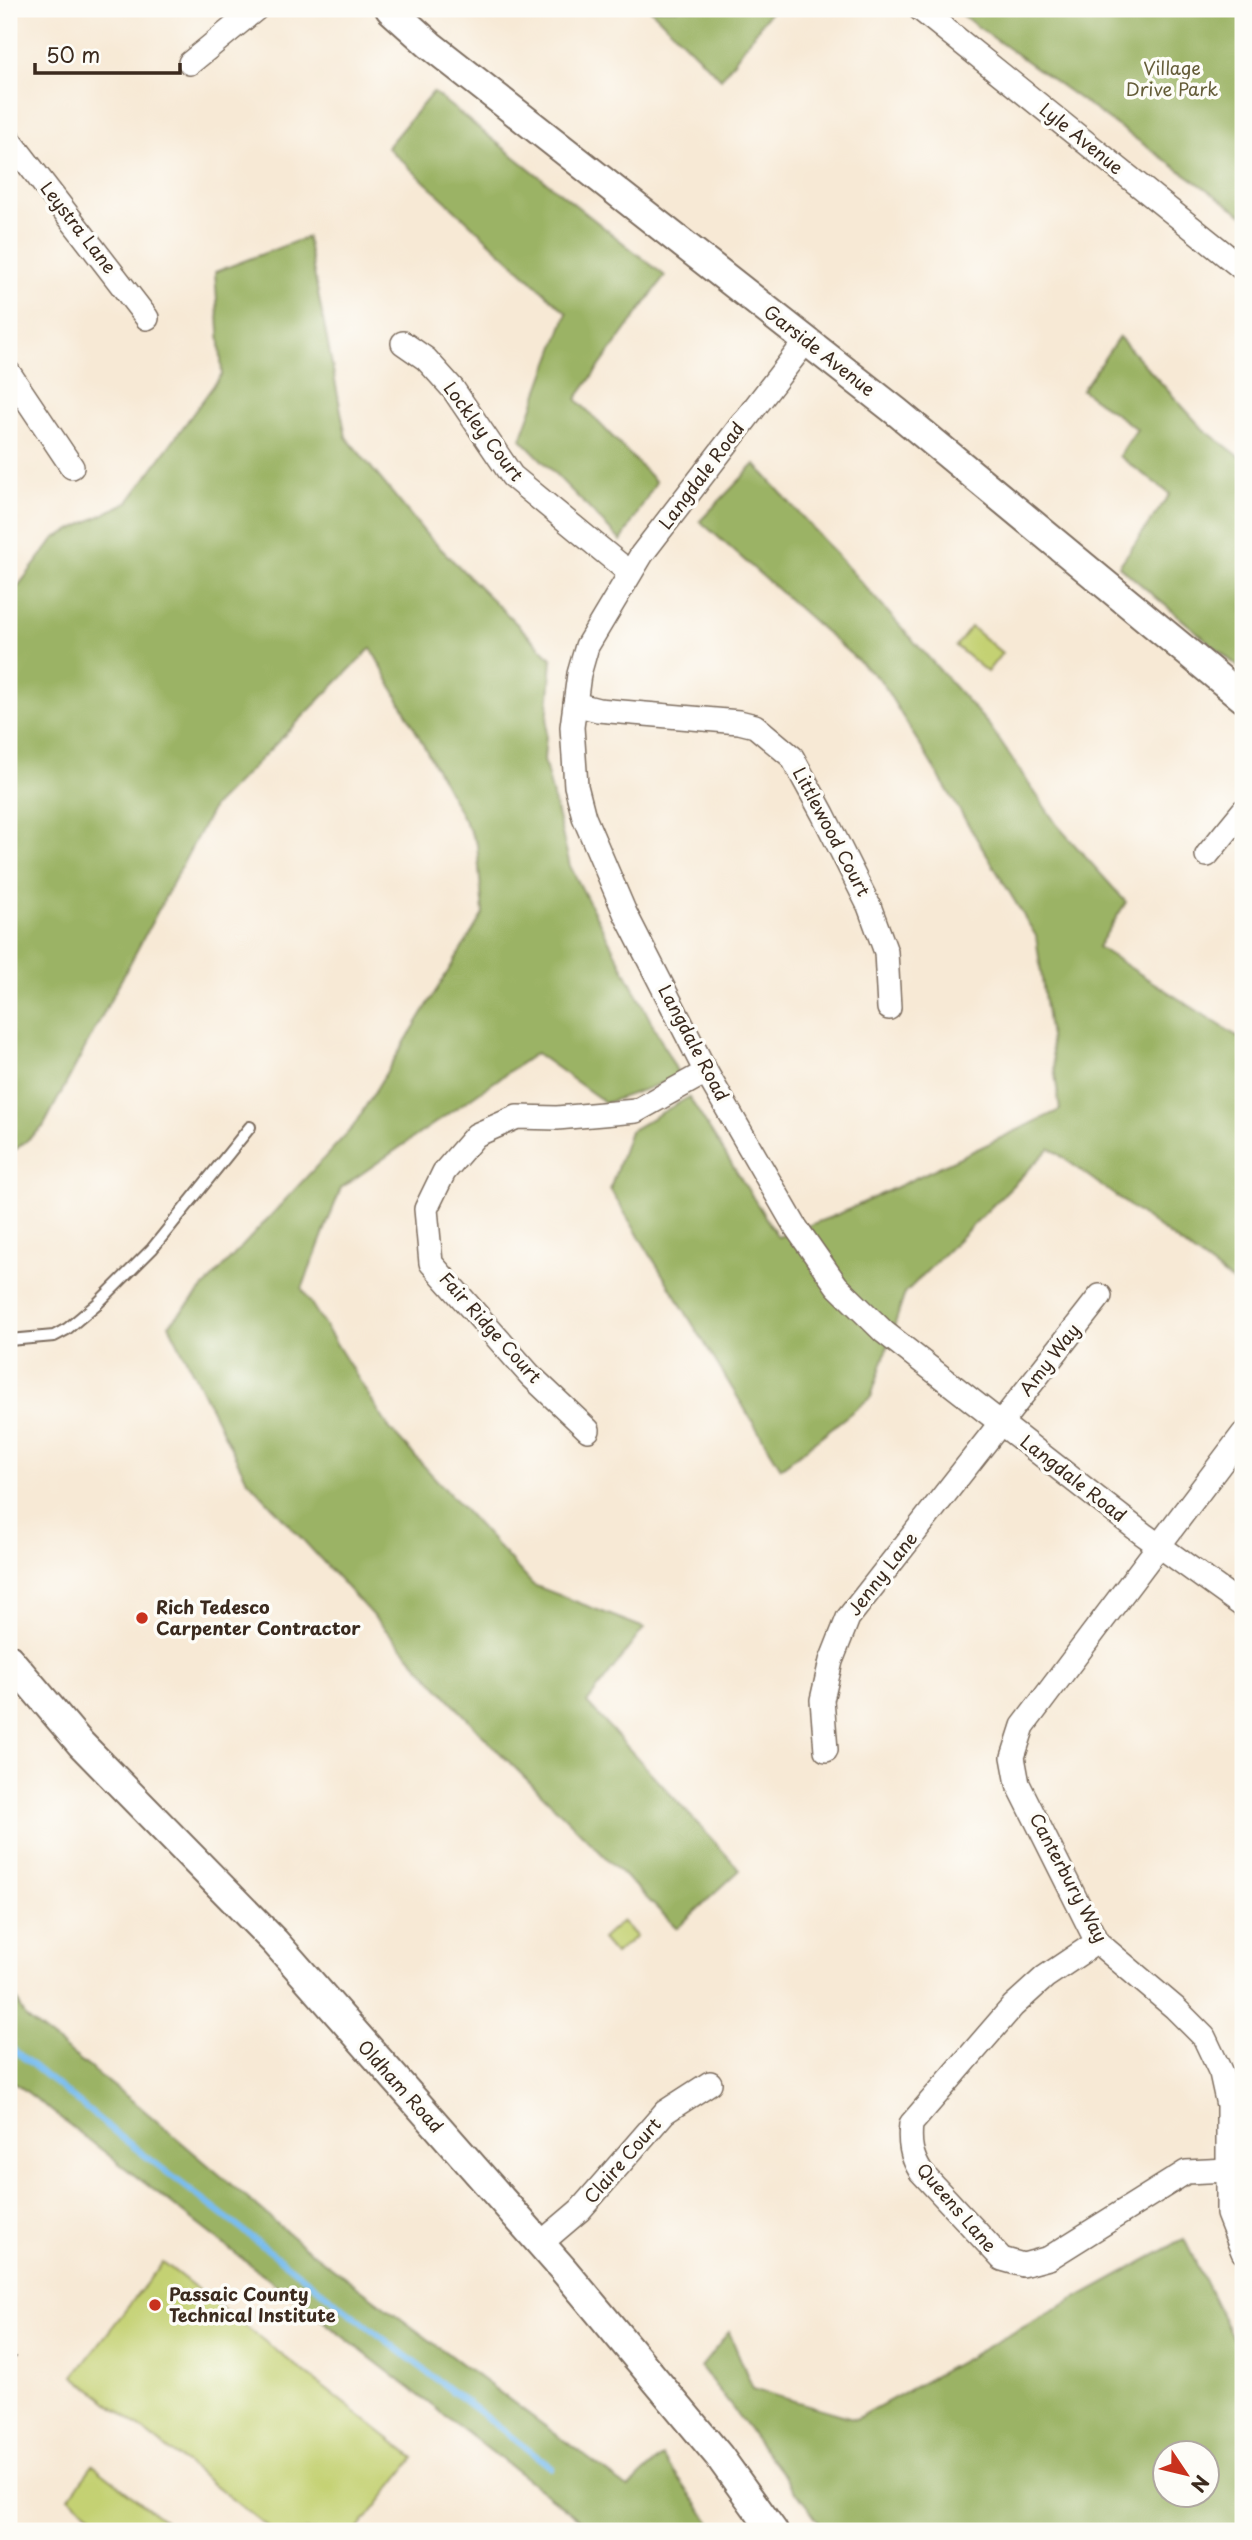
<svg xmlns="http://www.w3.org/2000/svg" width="1252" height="2540" font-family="'Playpen Sans',sans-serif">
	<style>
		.green { fill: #c4d173; stroke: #807e48; stroke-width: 2 }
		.forest { fill: #9bb365; stroke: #6b6e42; stroke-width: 2; fill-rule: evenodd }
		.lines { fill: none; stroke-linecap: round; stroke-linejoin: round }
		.stream { stroke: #79bdef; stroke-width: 6 }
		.service-casing { stroke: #7d6d5e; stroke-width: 14 }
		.minor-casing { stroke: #7d6d5e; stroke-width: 26 }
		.tertiary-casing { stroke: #7d6d5e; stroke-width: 32 }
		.path { stroke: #7d6d5e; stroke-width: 3.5; stroke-dasharray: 2 5; stroke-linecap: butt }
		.service { stroke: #fff; stroke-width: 10 }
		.minor { stroke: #fff; stroke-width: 23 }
		.tertiary { stroke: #fff; stroke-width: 28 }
		.poi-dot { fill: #c8321e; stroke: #fdfcf7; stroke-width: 2.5 }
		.labels { text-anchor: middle; stroke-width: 7; stroke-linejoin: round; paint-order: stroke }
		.park-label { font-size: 18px; fill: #645c38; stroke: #fdfcf7 }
		.street-label { font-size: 18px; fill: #3b2a1e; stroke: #fdfcf7 }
		.poi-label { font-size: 18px; font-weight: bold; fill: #3b2a1e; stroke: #fdfcf7; text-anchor: start }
	</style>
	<rect width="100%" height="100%" fill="#fdfcf7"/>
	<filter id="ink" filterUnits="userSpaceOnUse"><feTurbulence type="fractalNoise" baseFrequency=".0143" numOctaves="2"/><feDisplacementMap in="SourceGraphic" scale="14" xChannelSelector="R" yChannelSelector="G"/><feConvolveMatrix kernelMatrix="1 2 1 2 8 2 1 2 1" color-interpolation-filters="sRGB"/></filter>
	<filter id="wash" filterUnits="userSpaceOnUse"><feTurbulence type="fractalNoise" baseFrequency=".00686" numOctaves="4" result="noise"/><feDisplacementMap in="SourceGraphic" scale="28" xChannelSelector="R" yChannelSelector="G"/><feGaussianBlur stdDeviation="1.57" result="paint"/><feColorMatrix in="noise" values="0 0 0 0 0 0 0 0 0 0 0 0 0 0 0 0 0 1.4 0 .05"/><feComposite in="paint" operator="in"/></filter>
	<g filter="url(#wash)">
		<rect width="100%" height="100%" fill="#f7e9d5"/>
		<g class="green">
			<polygon points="971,627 1002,653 987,672 956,646"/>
			<polygon points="622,1921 636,1936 615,1954 602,1939"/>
			<polygon points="163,2262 414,2458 357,2531 273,2531 74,2376"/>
			<polygon points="93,2465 178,2531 113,2531 69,2497"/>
		</g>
		<g class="forest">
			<polygon points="650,9 772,9 721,79"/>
			<polygon points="954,9 1243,9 1243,215 974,24"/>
			<polygon points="433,92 665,276 576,399 656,482 621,541 521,439 567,313 387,147"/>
			<polygon points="307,237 346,437 426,534 552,659 544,760 570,866 680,1077 606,1103 536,1053 341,1188 302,1289 389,1428 533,1585 644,1628 587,1703 740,1870 677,1928 488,1741 246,1478 169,1325 353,1127 483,914 477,844 371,648 213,807 43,1127 9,1155 9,598 55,538 128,502 222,374 215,272"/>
			<polygon points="1119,337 1203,429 1243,459 1243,671 1119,566 1170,494 1119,456 1137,429 1082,390"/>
			<polygon points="755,464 989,725 1057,825 1126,902 1098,947 1243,1040 1243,1289 1050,1148 905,1293 871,1397 781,1468 610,1189 630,1131 689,1097 778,1237 839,1214 1060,1110 1036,936 881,681 700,521"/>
			<polygon points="9,1984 26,2018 139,2106 302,2245 628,2488 662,2456 717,2531 594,2531 9,2078"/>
			<path d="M1184,2239L1243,2359V2531H826L701,2367L729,2332L753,2389L856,2419ZM1206,2452V2494H1164V2452Z"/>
		</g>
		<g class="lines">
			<polyline class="stream" points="9,2046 121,2137 552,2468"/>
		</g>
	</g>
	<g filter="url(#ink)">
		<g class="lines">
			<defs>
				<polyline id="service" points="9,1340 54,1336 67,1329 98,1303 152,1249 250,1127"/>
				<g id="minor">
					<polyline points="920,9 1243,269"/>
					<polyline points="190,63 256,9"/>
					<polyline points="9,139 147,318"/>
					<polyline points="806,341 642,554 587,646 579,674 572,727 576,786 584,817 625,913 706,1072 795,1226 837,1286 884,1332 1143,1534 1243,1606"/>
					<polyline points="403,343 426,359 453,389 512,476 630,573"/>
					<polyline points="9,373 72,467"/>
					<polyline points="575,704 598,710 739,722 755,726 792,757 823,814 869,906 886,952 889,1008"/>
					<polyline points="1207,855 1243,811"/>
					<polyline points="588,1430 530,1375 431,1263 426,1209 444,1172 476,1135 517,1117 557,1118 636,1111 706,1072"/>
					<polyline points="1243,1434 1023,1726 1013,1757 1018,1784 1097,1942 1175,2008 1204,2037 1221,2073 1228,2105 1228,2214 1243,2252"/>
					<polyline points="826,1750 822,1700 831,1661 848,1618 1100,1296"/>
					<path d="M1097,1942L1045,1977L1013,2006L911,2124C909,2143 911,2156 921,2172L1002,2259L1023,2265L1049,2258L1186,2172L1228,2170"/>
					<polyline points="540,2244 580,2210 665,2112 710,2083"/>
				</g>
				<g id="tertiary">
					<polyline points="390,9 430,45 897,412 1243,698"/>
					<polyline points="9,1659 81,1744 275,1942 562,2268 719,2456 773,2531"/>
				</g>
			</defs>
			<use href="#service" class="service-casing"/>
			<use href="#minor" class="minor-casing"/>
			<use href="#tertiary" class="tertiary-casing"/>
			<polyline class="path" points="9,2353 19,2360"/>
			<use href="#service" class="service"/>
			<use href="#minor" class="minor"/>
			<use href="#tertiary" class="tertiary"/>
		</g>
	</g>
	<g class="poi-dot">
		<circle cx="142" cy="1618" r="7"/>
		<circle cx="155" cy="2305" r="7"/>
	</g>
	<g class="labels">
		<g class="park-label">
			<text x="1172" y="75">Village<tspan x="1172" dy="21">Drive Park</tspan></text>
		</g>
		<g class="street-label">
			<text transform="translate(1081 139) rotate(39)" y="6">Lyle Avenue</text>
			<text transform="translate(78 228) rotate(52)" y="6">Leystra Lane</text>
			<text transform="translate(819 351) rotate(38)" y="6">Garside Avenue</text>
			<text transform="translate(483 432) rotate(53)" y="6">Lockley Court</text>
			<text transform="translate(702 476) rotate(-53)" y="6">Langdale Road</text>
			<text transform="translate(831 832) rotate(62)" y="6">Littlewood Court</text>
			<text transform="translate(693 1043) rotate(62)" y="6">Langdale Road</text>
			<text transform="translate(490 1328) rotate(48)" y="6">Fair Ridge Court</text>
			<text transform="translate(1050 1360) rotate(-52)" y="6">Amy Way</text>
			<text transform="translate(1073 1479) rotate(38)" y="6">Langdale Road</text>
			<text transform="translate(883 1574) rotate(-52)" y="6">Jenny Lane</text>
			<text transform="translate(1068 1878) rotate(62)" y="6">Canterbury Way</text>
			<text transform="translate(400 2087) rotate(48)" y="6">Oldham Road</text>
			<text transform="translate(623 2161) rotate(-49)" y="6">Claire Court</text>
			<text transform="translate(956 2208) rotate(49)" y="6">Queens Lane</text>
		</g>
		<g class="poi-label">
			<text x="156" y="1614">Rich Tedesco<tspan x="156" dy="21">Carpenter Contractor</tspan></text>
			<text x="169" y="2301">Passaic County<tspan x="169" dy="21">Technical Institute</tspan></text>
		</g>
	</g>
	<rect width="1252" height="2540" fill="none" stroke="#fdfcf7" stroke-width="35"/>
	<g transform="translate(1186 2474) rotate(125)"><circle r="33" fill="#fdfcf7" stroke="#afa8a0" stroke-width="2"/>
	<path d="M0-5L12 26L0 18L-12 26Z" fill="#c8321e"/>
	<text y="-10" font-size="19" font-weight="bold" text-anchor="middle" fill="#3b2a1e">N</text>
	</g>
	<path d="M35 63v10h145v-10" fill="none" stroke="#3b2a1e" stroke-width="3.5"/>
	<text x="46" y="63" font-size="21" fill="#3b2a1e" stroke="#fdfcf7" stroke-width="5" paint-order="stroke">50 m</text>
</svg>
